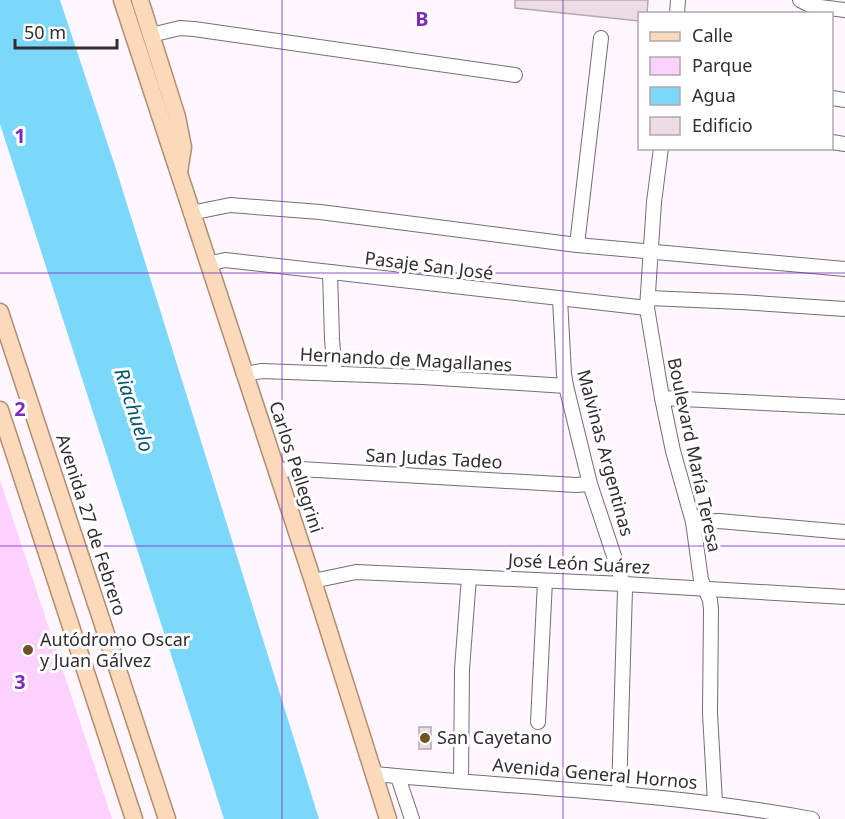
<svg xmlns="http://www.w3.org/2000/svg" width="845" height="819" font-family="'Noto Sans',sans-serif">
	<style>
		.green { fill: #fdd1fe }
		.water { fill: #7cd8fb }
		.building { fill: #ecdce3; stroke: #b6a7ae; stroke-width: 1.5 }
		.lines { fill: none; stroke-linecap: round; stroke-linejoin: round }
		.minor-casing { stroke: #766c76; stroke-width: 16 }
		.major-casing { stroke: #b38c6e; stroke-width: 19 }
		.minor { stroke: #fff; stroke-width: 14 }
		.major { stroke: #fbd9bb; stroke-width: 16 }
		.grid { fill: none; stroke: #7b2cbf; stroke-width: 1.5; stroke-opacity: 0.55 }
		.poi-dot { fill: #725128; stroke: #fff; stroke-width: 2 }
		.labels { text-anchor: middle; stroke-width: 6; stroke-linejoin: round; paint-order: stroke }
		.street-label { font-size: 18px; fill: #322d32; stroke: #fff }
		.poi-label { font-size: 18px; fill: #322d32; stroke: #fff; text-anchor: start }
		.water-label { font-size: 20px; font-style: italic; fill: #05566e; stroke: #fff }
		.grid-label { font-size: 20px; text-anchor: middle; font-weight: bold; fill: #7b2cbf; stroke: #fff; stroke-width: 6; stroke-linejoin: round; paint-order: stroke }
	</style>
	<rect width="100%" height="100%" fill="#fff6ff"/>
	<polygon class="green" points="0,480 112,819 0,819"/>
	<polygon class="water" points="0,0 60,0 116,169 319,819 224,819 0,124"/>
	<g class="building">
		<polygon points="515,0 648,0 647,14 639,14 639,21 515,8"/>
		<rect x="419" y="727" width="12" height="22"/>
	</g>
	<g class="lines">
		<defs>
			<g id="minor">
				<polyline points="800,0 812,6 845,10"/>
				<polyline points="677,14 678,0"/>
				<polyline points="151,35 180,28 194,29 515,75"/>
				<polyline points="832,98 845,100"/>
				<polyline points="832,142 845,144"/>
				<polyline points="661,148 654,202 647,308 662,398 673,451 693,522 701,580 710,600 711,609 710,713 715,803"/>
				<polyline points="191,213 230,205 320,212 577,245 845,269"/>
				<polyline points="577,245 601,38"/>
				<polyline points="208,264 225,260 647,308"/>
				<polyline points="330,272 332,339 335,374"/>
				<polyline points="649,298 741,302 845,309"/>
				<polyline points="560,299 564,374 566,386 590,484 625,589 619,794"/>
				<polyline points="244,374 262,371 423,377 566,386"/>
				<polyline points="662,398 845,407"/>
				<polyline points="276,470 300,469 576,485 590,484"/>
				<polyline points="693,522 719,521 845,532"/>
				<polyline points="313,581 356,572 624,584 845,597"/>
				<polyline points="538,722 545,581"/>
				<path d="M374,774C520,788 667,792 812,819"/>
				<polyline points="398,777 412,819"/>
				<polyline points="461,781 462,669 469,577"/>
			</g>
			<g id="major">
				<polyline points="122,0 313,581 388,819"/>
				<polyline points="140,0 177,117 183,147 179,172"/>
				<polyline points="0,312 167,819"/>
				<polyline points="0,410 134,819"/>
			</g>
		</defs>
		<use href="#minor" class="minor-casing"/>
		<use href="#major" class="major-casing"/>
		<use href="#minor" class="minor"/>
		<use href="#major" class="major"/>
	</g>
	<path class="grid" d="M282,0V819M563,0V819M0,273H845M0,546H845"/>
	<g class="poi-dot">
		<circle cx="28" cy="650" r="6"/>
		<circle cx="425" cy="738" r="6"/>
	</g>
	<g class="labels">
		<g class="street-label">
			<text transform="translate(429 266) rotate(7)" y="6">Pasaje San José</text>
			<text transform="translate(406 360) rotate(3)" y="6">Hernando de Magallanes</text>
			<text transform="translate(605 453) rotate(75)" y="6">Malvinas Argentinas</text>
			<text transform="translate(694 455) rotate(78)" y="6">Boulevard María Teresa</text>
			<text transform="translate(434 459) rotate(3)" y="6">San Judas Tadeo</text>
			<text transform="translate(296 467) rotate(72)" y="6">Carlos Pellegrini</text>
			<text transform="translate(91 525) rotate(72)" y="6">Avenida 27 de Febrero</text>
			<text transform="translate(579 564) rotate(3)" y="6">José León Suárez</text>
			<text transform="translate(595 774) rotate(5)" y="6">Avenida General Hornos</text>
		</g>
		<g class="poi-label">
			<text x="40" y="646">Autódromo Oscar<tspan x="40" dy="21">y Juan Gálvez</tspan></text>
			<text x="437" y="744">San Cayetano</text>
		</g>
		<g class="water-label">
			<text transform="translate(134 410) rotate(72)" y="7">Riachuelo</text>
		</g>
	</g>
	<g class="grid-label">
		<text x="422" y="26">B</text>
		<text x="20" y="143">1</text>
		<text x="20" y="416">2</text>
		<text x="20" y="689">3</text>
	</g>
	<rect x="638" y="12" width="195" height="138" fill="#ffffff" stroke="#adabad" stroke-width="1.5"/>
	<rect x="650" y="32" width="30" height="9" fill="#fbd9bb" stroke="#adabad" stroke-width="1.5"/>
	<text x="692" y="42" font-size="18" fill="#322d32">Calle</text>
	<rect x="650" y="57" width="30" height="18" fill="#fdd1fe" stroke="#adabad" stroke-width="1.5"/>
	<text x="692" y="72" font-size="18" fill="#322d32">Parque</text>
	<rect x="650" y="87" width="30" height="18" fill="#7cd8fb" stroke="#adabad" stroke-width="1.5"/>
	<text x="692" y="102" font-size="18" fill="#322d32">Agua</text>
	<rect x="650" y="117" width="30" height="18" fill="#ecdce3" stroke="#adabad" stroke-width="1.5"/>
	<text x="692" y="132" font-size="18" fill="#322d32">Edificio</text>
	<path d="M15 39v9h102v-9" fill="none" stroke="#322d32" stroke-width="3"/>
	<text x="24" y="39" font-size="18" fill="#322d32" stroke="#ffffff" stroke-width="4.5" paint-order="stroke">50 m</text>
</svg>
